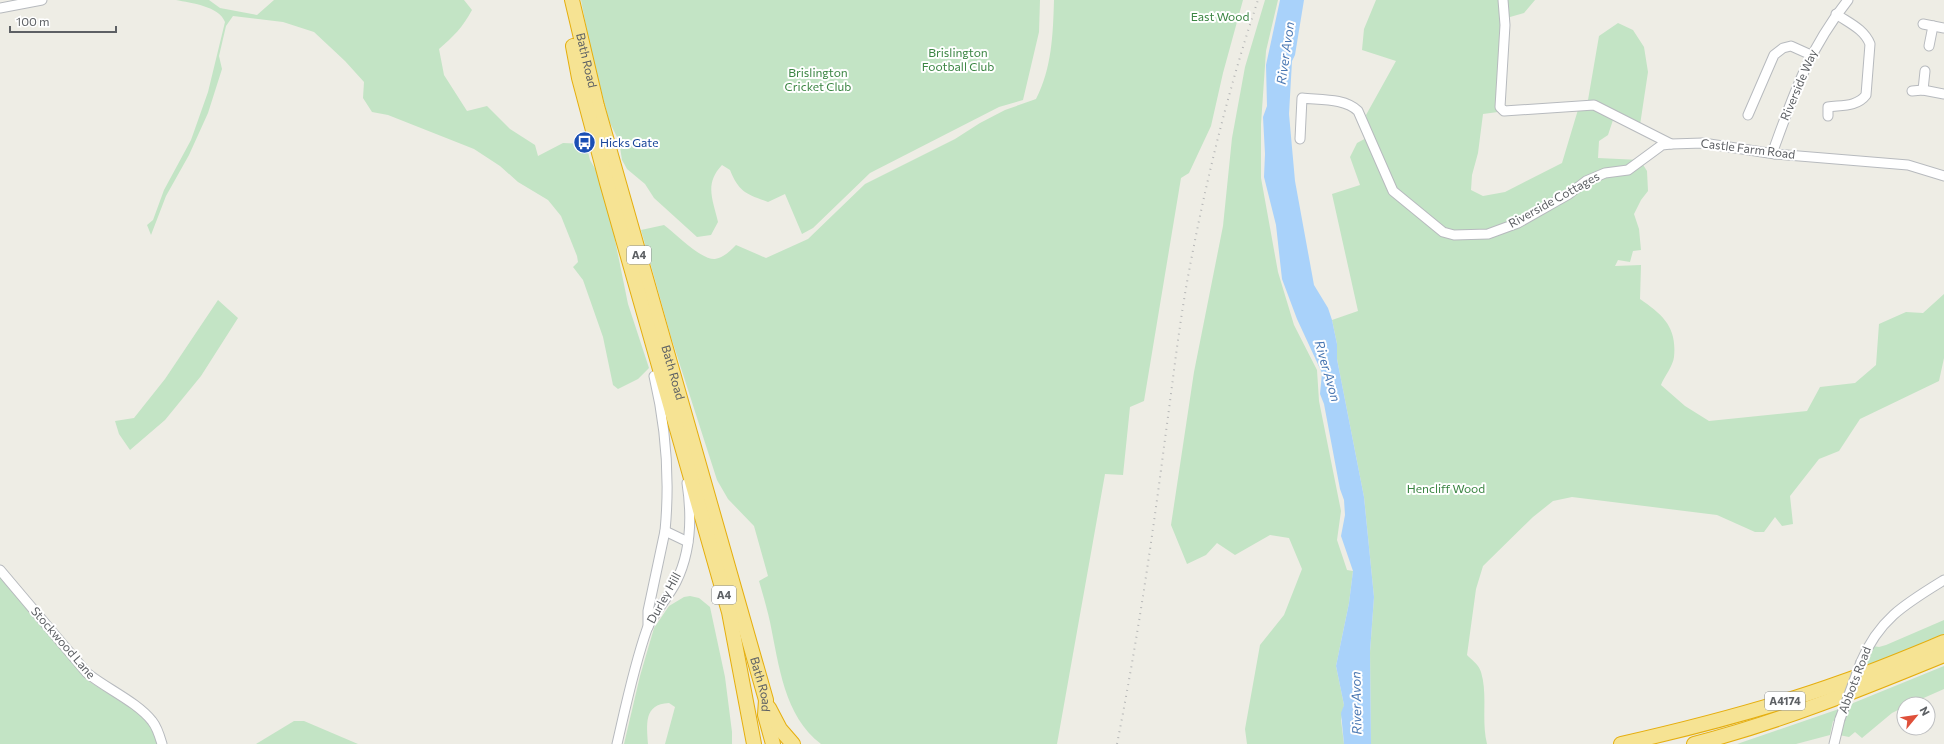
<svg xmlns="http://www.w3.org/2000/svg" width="1944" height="744" font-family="Commissioner,sans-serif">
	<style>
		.green { fill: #c3e4c5 }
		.water { fill: #a9d2fa }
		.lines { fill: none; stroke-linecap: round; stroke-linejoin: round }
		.minor-casing { stroke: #b7babe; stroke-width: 11 }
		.highway-casing { stroke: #e5ae0e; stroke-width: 16 }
		.minor { stroke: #fff; stroke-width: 9 }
		.highway { stroke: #f6e393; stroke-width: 14 }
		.rail { stroke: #b5b6b6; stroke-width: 2; stroke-dasharray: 1 5; stroke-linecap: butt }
		.minor-bridge-casing { stroke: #b7babe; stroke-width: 11; stroke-linecap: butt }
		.minor-bridge { stroke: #fff; stroke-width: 9 }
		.labels { text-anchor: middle; stroke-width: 4; stroke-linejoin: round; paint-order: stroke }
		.shield { fill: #fff; stroke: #8e9092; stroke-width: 1 }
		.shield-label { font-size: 11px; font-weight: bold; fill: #5d6064 }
		.park-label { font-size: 12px; fill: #3b8543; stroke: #fff }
		.street-label { font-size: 12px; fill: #5d6064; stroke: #fff }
		.transit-label { font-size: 12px; fill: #164399; stroke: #fff; text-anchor: start }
		.water-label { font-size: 13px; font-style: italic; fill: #4a78b3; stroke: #fff }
	</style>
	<rect width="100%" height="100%" fill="#eeede5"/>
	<g class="green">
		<path d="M176,0H209L220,8L257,15L274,0H464L472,10C463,27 453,37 439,49L444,75L467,111L487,106L510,129L535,145L538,156L563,143L586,144L590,160L597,172L614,235L628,304L649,368L638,379L618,389L613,385L603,337L583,280L573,267L578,262L577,256L561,216L548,200L518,182L500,166L474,149L388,115L372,112L363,98L364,82L345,61L314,32L283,22L233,16L226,26L219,56L222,69L208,113L189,155L166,196L151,235L147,225L153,220L164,190L191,140L208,92L225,22C219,6 191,3 176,0Z"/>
		<path d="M581,0H1040L1039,32L1023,100L999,107L870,173L813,228L802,234L785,194L768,202C746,194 739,192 730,170L722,165C704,184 713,200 718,222L711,235L697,237L654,198L645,184L627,169L622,160L619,141L609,121L590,47Z"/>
		<path d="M1054,0H1243L1223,73L1211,126L1189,173L1181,178L1144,401L1130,407L1123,475L1105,474L1057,744H821C784,716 779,665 770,622C767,608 763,595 759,581L768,576L754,526L728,499L717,480L671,337L641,230L664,225C676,234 701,260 715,259C723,258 730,251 736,245L766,258L808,239L865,184L955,139L980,123L1005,110L1036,99C1052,68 1053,34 1054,0Z"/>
		<polygon points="1265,0 1278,0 1266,51 1261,124 1261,178 1278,272 1294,325 1317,370 1319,401 1341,511 1337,540 1347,570 1353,571 1349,603 1336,666 1344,705 1341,720 1344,744 1247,744 1245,729 1260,645 1284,615 1302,569 1289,538 1270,535 1235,555 1217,543 1206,555 1187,564 1171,525 1194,372 1223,226 1232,138 1245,67"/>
		<path d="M1376,0H1535L1524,13L1503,19L1498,112L1483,114L1478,153L1472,175L1471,190L1483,196L1505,192L1562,163L1580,103L1588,100L1599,36L1618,23L1633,30L1644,47L1648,72L1640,125L1615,114L1608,135L1599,141L1598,158L1640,160L1647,171L1648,191L1641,200L1634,214L1639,229L1641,250L1633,251L1630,262L1618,260L1615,266L1641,265L1640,299C1663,315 1677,327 1674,357C1673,366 1664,377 1661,385L1685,406L1709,421L1807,411L1820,387L1855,383L1876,365L1879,324L1906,312L1923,313L1944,294V358L1939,381L1860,419L1839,451L1819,459L1790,496L1793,524L1782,526L1775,517L1764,532H1755L1717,515L1572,497L1553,501L1533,517L1483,566L1476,589L1467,655C1472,660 1479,665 1481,672C1488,695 1481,720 1487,744H1371L1370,652L1374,597L1364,497L1337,359V344L1332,320L1358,311L1332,194L1360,185L1350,157L1357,143L1370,136L1366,115L1396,61L1362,50L1364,29Z"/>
		<polygon points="218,300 238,318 201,376 165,420 130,450 119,434 115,421 134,418 165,379"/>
		<polygon points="0,577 90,682 140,714 151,725 158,744 0,744"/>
		<path d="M690,596L699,598L710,607L725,677L732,732V744H665L675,707L669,703C643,704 647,725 648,744H624L640,676L654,628L669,606L684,597Z"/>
		<polygon points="1944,620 1944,638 1864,669 1873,646 1879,647 1886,645"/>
		<polygon points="1944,666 1944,689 1910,704 1904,704 1904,707 1892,713 1862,738 1855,732 1849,737 1839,735 1843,718 1833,721 1830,735 1796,744 1737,744 1836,710"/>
		<polygon points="294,721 304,721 358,744 256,744"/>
	</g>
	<polygon class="water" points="1280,0 1304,0 1295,55 1292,61 1289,114 1295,181 1314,285 1328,308 1332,320 1337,344 1337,359 1364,497 1374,597 1370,652 1371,744 1344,744 1341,713 1344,705 1336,666 1349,603 1353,571 1341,536 1345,515 1344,500 1340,489 1324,404 1320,394 1322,373 1297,319 1282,279 1276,225 1264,177 1265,154 1263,117 1267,106 1266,65"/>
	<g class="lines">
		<defs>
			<g id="minor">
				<polyline points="1503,0 1505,25 1500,107 1504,111 1594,105 1671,144 1703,143 1775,154 1908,165 1944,176"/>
				<polyline points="0,8 42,0"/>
				<polyline points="1923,24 1944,28"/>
				<polyline points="1929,46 1933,26"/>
				<polyline points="1923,90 1925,71"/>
				<polyline points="1912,91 1923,90 1944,94"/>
				<polyline points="1748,115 1774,55 1783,48 1791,46 1811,55"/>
				<path d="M1828,116V107C1841,105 1857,107 1866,95L1870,44C1864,29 1849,23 1836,14"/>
				<path d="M1300,139L1302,98C1320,100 1345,98 1358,111L1393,191L1443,232L1454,235L1488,234L1518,223L1569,194L1586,181L1605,173L1628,170L1662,145L1671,144"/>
				<path d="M1775,154L1773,151C1794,93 1809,49 1848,0"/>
				<polyline points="665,531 688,542"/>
				<path d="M0,570L87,673C107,689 137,702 152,721C157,727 160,737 162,744"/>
				<path d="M648,627V611L665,531C670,479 666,427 654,376"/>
				<path d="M1861,662C1879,619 1905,604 1944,580"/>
				<path d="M617,744C626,705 634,666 647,629C654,612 668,598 676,582C691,552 692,516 687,483"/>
				<polyline points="1834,744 1840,719"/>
			</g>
			<g id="highway">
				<path id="s1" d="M572,0L597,106L618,180L766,700L765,715L773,744"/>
				<polyline points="573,46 579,78 607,183 729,612 754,744"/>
				<polyline points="769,708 780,729 793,744"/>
				<path d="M1621,744C1696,727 1770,708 1842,682C1877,670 1910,656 1944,642"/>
				<path d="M1694,744C1780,722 1861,689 1944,655"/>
			</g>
		</defs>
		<use href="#minor" class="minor-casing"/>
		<use href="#highway" class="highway-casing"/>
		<use href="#minor" class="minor"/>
		<use href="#highway" class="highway"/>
		<path class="rail" d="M1117,744C1137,643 1152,541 1165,439C1173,381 1179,323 1190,266C1207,176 1229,87 1258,0"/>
		<defs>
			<polyline id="minor-bridge" points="1840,719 1861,662"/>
		</defs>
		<use href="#minor-bridge" class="minor-bridge-casing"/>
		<use href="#minor-bridge" class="minor-bridge"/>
	</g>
	<defs>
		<symbol id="bus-disc" viewBox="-11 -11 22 22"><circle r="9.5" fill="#1a4fb4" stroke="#fff"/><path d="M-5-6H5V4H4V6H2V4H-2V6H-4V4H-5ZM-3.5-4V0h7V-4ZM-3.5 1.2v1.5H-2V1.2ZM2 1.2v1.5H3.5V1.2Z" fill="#fff"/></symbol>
	</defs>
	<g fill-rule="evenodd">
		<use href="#bus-disc" x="572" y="130" width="25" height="25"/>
	</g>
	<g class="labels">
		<g class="shield">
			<rect x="627" y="246" width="24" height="18" rx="3"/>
			<rect x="712" y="586" width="24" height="18" rx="3"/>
			<rect x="1765" y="692" width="40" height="18" rx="3"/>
		</g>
		<g class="shield-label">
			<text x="639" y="259">A4</text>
			<text x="724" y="599">A4</text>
			<text x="1785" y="705">A4174</text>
		</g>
		<g class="park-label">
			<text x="1220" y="21">East Wood</text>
			<text x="958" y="57">Brislington<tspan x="958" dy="14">Football Club</tspan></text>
			<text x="818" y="77">Brislington<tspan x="818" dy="14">Cricket Club</tspan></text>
			<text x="1446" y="493">Hencliff Wood</text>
		</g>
		<g class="street-label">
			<text dy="4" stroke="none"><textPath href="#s1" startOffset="62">Bath Road</textPath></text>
			<text transform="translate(1799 85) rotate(-67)" y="4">Riverside Way</text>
			<text transform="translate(1748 149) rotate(7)" y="4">Castle Farm Road</text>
			<text transform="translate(1554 200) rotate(-29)" y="4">Riverside Cottages</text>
			<text dy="4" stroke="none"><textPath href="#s1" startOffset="386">Bath Road</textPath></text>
			<text transform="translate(664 598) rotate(-61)" y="4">Durley Hill</text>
			<text transform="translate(63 643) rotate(49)" y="4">Stockwood Lane</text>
			<text transform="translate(1855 680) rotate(-69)" y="4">Abbots Road</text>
			<text dy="4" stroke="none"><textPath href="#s1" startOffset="710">Bath Road</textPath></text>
		</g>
		<g class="transit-label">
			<text x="600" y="147">Hicks Gate</text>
		</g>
		<g class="water-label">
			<text transform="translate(1285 53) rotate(-82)" y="5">River Avon</text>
			<text transform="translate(1328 371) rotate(74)" y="5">River Avon</text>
			<text transform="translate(1356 703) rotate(-91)" y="5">River Avon</text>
		</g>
	</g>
	<g transform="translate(1916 716) rotate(61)"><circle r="19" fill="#ffffff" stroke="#bebfc1"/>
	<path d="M0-3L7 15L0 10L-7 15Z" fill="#df503a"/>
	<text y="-6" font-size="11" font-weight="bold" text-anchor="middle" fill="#5d6064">N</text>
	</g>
	<path d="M10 26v6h106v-6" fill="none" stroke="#5d6064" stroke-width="2"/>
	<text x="16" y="26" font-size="12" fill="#5d6064" stroke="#ffffff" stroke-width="3" paint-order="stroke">100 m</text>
</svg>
